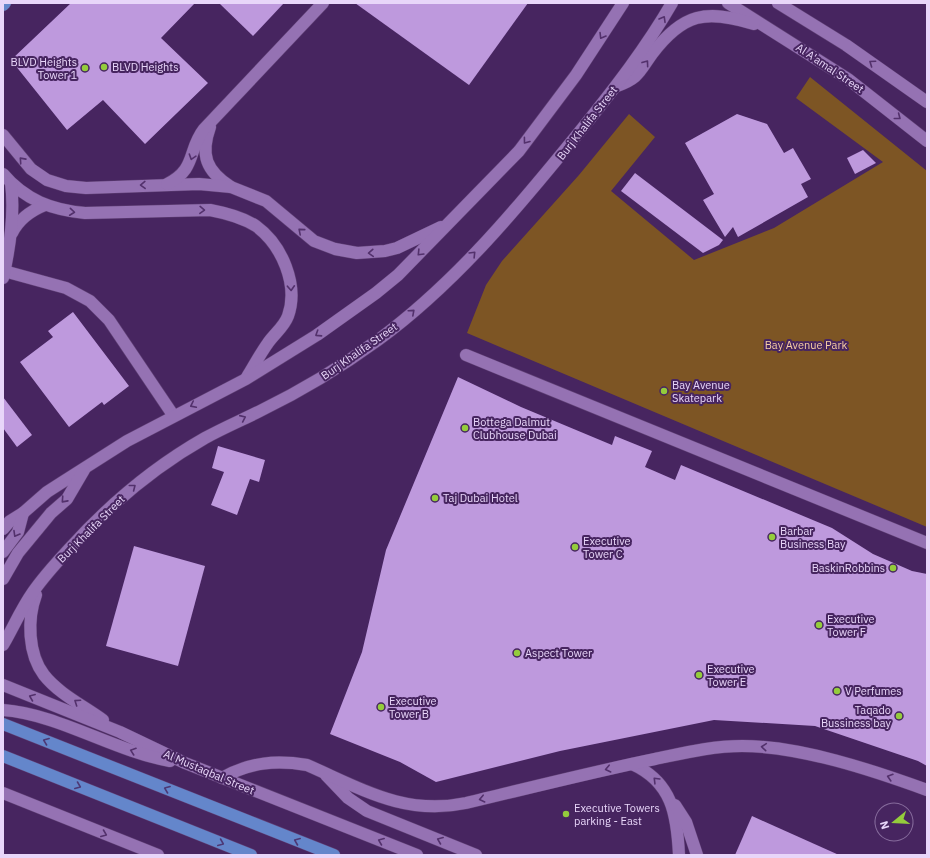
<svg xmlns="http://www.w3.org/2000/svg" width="930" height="858" font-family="'IBM Plex Sans',sans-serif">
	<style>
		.green { fill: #7d5524 }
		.building { fill: #be99dd }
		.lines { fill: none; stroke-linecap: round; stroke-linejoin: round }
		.minor-casing { stroke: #614276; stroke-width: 13 }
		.major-casing { stroke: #614276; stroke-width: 13 }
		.minor { stroke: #9572b3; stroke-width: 12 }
		.major { stroke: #6486cb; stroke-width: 12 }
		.oneway { stroke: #53316c }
		.oneway2 { stroke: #4d3875 }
		.poi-dot { fill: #94cc3c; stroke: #472560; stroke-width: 1.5 }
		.labels { text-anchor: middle; stroke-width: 4; stroke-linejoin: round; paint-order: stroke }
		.poi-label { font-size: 11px; fill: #e8d6f9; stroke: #472560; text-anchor: start }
		.street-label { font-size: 11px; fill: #e8d6f9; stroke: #472560 }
		.park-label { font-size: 11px; fill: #f7cea3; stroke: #472560 }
	</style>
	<rect width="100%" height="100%" fill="#472560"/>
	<polygon class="green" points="810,77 927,171 927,527 467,333 486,285 502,261 579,175 629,114 655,137 611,191 694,260 774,228 883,162 796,98"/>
	<g class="building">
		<polygon points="71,3 195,3 161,38 208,83 145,144 103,100 67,130 11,60"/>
		<polygon points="219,3 284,3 253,36"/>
		<polygon points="355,3 528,3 469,85"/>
		<polygon points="737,114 767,124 784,153 793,148 811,179 801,184 808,197 738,237 733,227 725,237 703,200 714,194 685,143"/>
		<polygon points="863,150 876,163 855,174 847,158"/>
		<polygon points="635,173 723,240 719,245 703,253 621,191"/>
		<polygon points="73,312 129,386 104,405 102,402 69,427 20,362 53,337 48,331"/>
		<polygon points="458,377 521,407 612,445 615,436 652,451 645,467 675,480 681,465 832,528 873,554 912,571 927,574 927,766 918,761 815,726 714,720 560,751 436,782 400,762 330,734 362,652 386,550"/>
		<polygon points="3,397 32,435 17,447 3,428"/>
		<polygon points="218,446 265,460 259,482 250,479 237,515 211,505 224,472 212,468"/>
		<polygon points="134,546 205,566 178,666 106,646"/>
		<polygon points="752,816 839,855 735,855"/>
	</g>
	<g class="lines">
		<defs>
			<g id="minor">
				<polyline points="728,3 848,79 927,141"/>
				<polyline points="778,3 846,45 927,102"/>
				<path d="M617,86C639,78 639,72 652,54C683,13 706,9 754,24"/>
				<path d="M210,127C200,155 206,171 231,187"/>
				<polyline points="3,135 31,169 47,180 66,186 86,188 199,184 231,187 266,201 314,241 335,249 357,253 385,251 397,248 441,227"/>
				<path d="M3,174C25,200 52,210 85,213L210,210C226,213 242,217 256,226C282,245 299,285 288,316C284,327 274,334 268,343C260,354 254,366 247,377"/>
				<path d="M167,184C197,169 187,151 204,129L323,3"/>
				<path d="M12,233C19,219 30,211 45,205"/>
				<polyline points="4,271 66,288 90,301 109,320 173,415"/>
				<path d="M3,278C10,247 15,214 11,183"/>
				<polyline points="466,355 927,543"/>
				<polyline points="3,529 10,521 23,513 47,492 61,483 127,441 246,379 317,335 376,293 398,275 519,151 576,75 623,3"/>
				<polyline points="3,552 18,532 23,513"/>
				<polyline points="3,579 18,553 51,513 67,499 84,470"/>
				<path d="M36,595C27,619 28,654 44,675C59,694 84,706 103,720"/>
				<path d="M3,645C13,628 21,609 33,592C44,576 57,562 70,548C109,505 154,467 205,438C223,428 242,420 260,411C301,391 341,367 378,340C456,283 521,204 581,130C614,89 646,48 672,3"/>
				<polyline points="3,685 120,732 185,763 417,855"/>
				<path d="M3,710C58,714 114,751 170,761"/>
				<path d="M632,764C672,782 677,814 679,855"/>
				<polyline points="326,775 348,798 367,811 476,855"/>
				<path d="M222,778C250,762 276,760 307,765C362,789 405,816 466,803C529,788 592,772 655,759C684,753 712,746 742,746C800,746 872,770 927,790"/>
				<polyline points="3,793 158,855"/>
				<polyline points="675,805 686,822 697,855"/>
			</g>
			<g id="major">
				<polyline points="3,5 5,3"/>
				<polyline points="3,724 334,855"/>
				<polyline points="3,756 251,855"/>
			</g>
		</defs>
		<use href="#minor" class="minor-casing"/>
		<use href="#major" class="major-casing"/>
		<use href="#minor" class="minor"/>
		<use href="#major" class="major"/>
	</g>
	<defs><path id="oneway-chevron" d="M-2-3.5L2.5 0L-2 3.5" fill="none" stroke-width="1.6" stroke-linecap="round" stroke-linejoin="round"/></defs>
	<g class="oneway">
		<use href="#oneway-chevron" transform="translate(663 19) rotate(-60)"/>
		<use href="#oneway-chevron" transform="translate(602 36) rotate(121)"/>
		<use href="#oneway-chevron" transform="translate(646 63) rotate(-54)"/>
		<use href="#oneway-chevron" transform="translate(872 63) rotate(-145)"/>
		<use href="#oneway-chevron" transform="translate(898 117) rotate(38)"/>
		<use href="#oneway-chevron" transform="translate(526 141) rotate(127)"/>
		<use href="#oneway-chevron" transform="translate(192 157) rotate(108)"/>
		<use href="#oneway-chevron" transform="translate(22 160) rotate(-132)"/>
		<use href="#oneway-chevron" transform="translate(143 185) rotate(178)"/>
		<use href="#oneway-chevron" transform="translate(202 210) rotate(2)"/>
		<use href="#oneway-chevron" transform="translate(72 212) rotate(6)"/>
		<use href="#oneway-chevron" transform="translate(301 231) rotate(-139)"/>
		<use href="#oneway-chevron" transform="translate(371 253) rotate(176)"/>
		<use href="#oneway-chevron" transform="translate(420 253) rotate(134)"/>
		<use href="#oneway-chevron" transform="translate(473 254) rotate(-46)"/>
		<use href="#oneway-chevron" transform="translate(291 288) rotate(87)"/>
		<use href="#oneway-chevron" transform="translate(412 312) rotate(-42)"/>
		<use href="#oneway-chevron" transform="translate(318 334) rotate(147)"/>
		<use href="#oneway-chevron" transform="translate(193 405) rotate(154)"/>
		<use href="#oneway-chevron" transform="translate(243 418) rotate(-24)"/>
		<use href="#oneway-chevron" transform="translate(133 487) rotate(-38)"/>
		<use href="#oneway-chevron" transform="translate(64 500) rotate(132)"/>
		<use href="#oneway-chevron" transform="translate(16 534) rotate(120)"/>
		<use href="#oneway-chevron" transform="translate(32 697) rotate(-158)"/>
		<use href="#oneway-chevron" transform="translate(77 702) rotate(-146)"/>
		<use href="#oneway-chevron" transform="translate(764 747) rotate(-175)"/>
		<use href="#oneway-chevron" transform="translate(133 751) rotate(-161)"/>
		<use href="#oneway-chevron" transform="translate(608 769) rotate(167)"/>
		<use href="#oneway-chevron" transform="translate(890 777) rotate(-163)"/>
		<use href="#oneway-chevron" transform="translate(656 780) rotate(-135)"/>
		<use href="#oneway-chevron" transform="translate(482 799) rotate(167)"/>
		<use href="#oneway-chevron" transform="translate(104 834) rotate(22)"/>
		<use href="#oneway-chevron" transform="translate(440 840) rotate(-158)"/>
		<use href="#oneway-chevron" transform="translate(381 841) rotate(-158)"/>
	</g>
	<g class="oneway2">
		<use href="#oneway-chevron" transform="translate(46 741) rotate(-159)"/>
		<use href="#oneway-chevron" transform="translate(78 786) rotate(22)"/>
		<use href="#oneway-chevron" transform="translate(167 789) rotate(-159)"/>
		<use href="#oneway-chevron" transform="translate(297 841) rotate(-158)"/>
		<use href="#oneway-chevron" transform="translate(221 843) rotate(23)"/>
	</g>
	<g class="poi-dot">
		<circle cx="104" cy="67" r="4"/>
		<circle cx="85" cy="68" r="4"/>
		<circle cx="664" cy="391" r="4"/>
		<circle cx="465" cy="428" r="4"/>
		<circle cx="435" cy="498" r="4"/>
		<circle cx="772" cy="537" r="4"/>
		<circle cx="575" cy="547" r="4"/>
		<circle cx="893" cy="568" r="4"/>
		<circle cx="819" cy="625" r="4"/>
		<circle cx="517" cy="653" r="4"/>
		<circle cx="699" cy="675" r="4"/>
		<circle cx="837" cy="691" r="4"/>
		<circle cx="381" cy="707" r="4"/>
		<circle cx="899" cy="716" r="4"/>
		<circle cx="566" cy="814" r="4"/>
	</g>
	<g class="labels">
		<g class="poi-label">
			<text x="77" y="66" text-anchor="end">BLVD Heights<tspan x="77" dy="13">Tower 1</tspan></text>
			<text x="112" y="71">BLVD Heights</text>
			<text x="672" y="389">Bay Avenue<tspan x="672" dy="13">Skatepark</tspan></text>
			<text x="473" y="426">Bottega Dalmut<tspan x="473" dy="13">Clubhouse Dubai</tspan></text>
			<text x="443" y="502">Taj Dubai Hotel</text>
			<text x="780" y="535">Barbar<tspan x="780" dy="13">Business Bay</tspan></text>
			<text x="583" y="545">Executive<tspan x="583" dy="13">Tower C</tspan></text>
			<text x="885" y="572" text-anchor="end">BaskinRobbins</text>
			<text x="827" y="623">Executive<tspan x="827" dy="13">Tower F</tspan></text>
			<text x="525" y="657">Aspect Tower</text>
			<text x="707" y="673">Executive<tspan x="707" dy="13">Tower E</tspan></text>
			<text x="845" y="695">V Perfumes</text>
			<text x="389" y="705">Executive<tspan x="389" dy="13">Tower B</tspan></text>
			<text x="891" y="714" text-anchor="end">Taqado<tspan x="891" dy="13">Bussiness bay</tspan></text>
			<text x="574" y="812">Executive Towers<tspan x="574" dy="13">parking - East</tspan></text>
		</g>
		<g class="street-label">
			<text transform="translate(830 68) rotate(34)" y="4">Al A'amal Street</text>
			<text transform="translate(587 123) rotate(-52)" y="4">Burj Khalifa Street</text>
			<text transform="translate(359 351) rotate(-35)" y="4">Burj Khalifa Street</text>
			<text transform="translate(91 529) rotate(-45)" y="4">Burj Khalifa Street</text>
			<text transform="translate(209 772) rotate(23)" y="4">Al Mustaqbal Street</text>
		</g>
		<g class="park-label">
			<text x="806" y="349">Bay Avenue Park</text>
		</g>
	</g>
	<rect width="930" height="858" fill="none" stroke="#e8d6f9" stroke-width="8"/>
	<g transform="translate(894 822) rotate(252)"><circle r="19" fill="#472560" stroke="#876c9d"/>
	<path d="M0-3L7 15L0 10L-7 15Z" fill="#94cc3c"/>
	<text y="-6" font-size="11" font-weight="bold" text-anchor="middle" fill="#e8d6f9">N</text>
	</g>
</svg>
